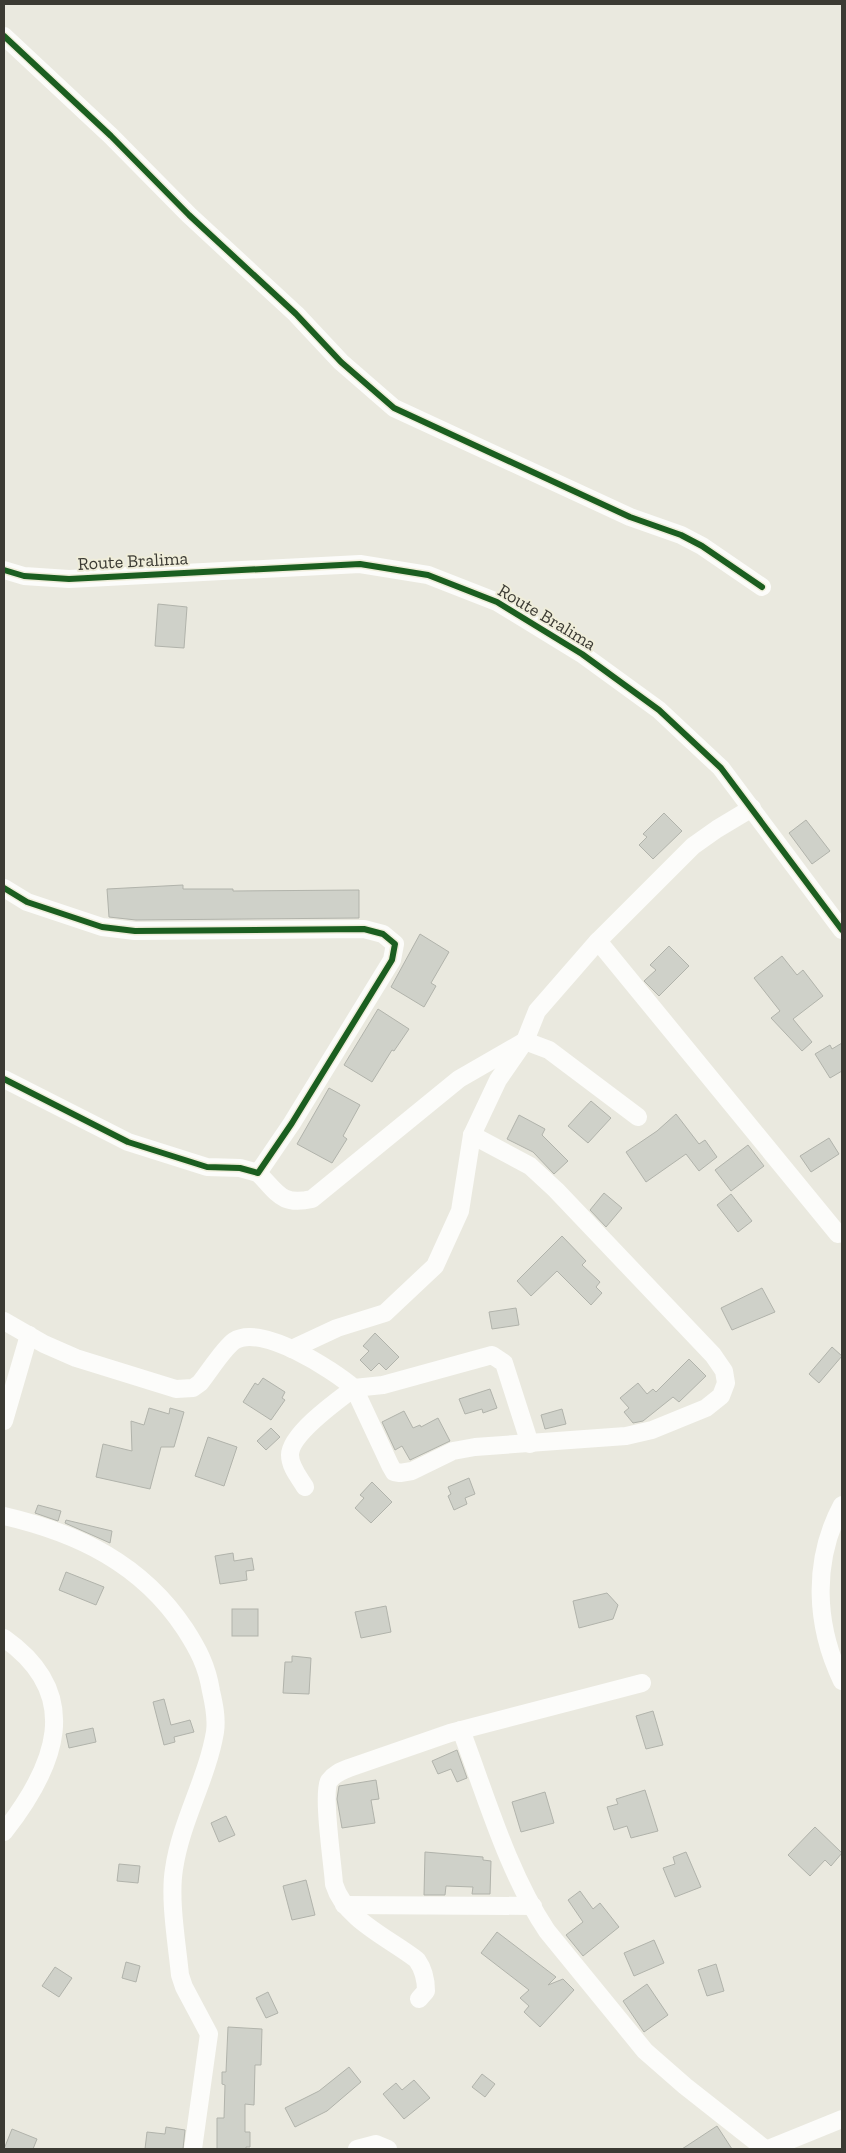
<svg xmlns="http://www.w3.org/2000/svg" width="846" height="2153" font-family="'Zilla Slab',serif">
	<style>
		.building { fill: #cfd1c9; stroke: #b1b3ab }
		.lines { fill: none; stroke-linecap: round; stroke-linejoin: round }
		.street { stroke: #fcfcfa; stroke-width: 18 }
		.cycleway-casing { stroke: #efedda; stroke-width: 9 }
		.cycleway { stroke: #1b5e20; stroke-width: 6 }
		.labels { text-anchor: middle; stroke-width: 4; stroke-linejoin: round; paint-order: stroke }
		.street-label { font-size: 18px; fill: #3b3a33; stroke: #efedda }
	</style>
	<rect width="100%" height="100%" fill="#eae9df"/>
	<g class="building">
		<polygon points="158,604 187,607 184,648 155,646"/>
		<polygon points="664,813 682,831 653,859 639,845 647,837 643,834"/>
		<polygon points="806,820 830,851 812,864 789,833"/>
		<polygon points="183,885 183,889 233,889 233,891 359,890 359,918 136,920 109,917 107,889"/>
		<polygon points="420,934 449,952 431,983 436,986 424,1007 391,987"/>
		<polygon points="669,946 689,966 659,996 644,981 656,970 650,965"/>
		<polygon points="782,956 797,975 803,970 823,996 793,1019 812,1042 802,1051 771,1018 780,1011 754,978"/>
		<polygon points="378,1009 409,1029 394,1051 392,1050 372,1082 344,1065"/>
		<polygon points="842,1043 842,1071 830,1078 815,1054 830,1045 832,1049"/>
		<polygon points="329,1088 360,1105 343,1136 347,1139 332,1163 297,1144"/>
		<polygon points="591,1101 611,1118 588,1143 568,1126"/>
		<polygon points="676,1114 699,1144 705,1140 717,1157 699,1171 686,1154 646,1182 626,1152 657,1131"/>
		<polygon points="519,1115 545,1129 542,1135 568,1161 554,1174 533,1152 507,1139"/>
		<polygon points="829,1138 839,1154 811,1172 800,1156"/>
		<polygon points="748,1145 764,1166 731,1191 715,1170"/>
		<polygon points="604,1193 622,1208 606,1227 590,1210"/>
		<polygon points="731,1194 752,1221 738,1232 717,1205"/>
		<polygon points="562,1236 586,1261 582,1265 600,1282 596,1287 602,1293 591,1305 557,1271 531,1296 517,1281"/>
		<polygon points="762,1288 775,1312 732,1330 721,1308"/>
		<polygon points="516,1308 519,1325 492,1329 489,1312"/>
		<polygon points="375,1333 399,1357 386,1370 379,1363 371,1371 360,1360 369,1351 363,1346"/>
		<polygon points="832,1347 842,1356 819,1383 809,1374"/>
		<polygon points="689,1359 706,1376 679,1402 673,1397 643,1421 633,1423 624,1412 629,1408 620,1398 638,1383 647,1394 653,1389 656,1392"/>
		<polygon points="263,1378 285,1392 282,1398 285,1400 271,1420 243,1402 255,1383 258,1385"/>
		<polygon points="490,1389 497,1408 483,1413 482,1409 465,1414 459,1399"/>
		<polygon points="149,1408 169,1414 170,1408 184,1412 174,1447 161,1447 150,1489 96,1477 103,1444 132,1451 131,1421 144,1425"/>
		<polygon points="562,1409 566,1424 545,1429 541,1415"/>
		<polygon points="404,1411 413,1428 420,1425 421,1427 438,1418 450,1441 410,1460 402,1446 395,1450 382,1422"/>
		<polygon points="271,1428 280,1437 266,1450 257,1441"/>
		<polygon points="208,1437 237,1447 224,1486 195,1476"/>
		<polygon points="469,1478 475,1494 465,1498 467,1504 454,1510 448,1496 451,1494 448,1487"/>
		<polygon points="372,1482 392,1502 371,1523 355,1508 364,1498 360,1495"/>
		<polygon points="38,1505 61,1511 58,1521 35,1513"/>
		<polygon points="66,1520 112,1531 110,1543 65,1523"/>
		<polygon points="233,1553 234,1561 252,1558 254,1570 246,1571 247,1580 220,1584 215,1556"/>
		<polygon points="66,1572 104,1587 96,1605 59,1590"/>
		<polygon points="607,1593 618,1605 613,1619 579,1628 573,1601"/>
		<polygon points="386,1606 391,1632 361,1638 355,1612"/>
		<rect x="232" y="1609" width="26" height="27"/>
		<polygon points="292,1656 311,1658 309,1694 283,1693 285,1662 292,1662"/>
		<polygon points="164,1699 171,1725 190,1720 194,1732 174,1737 175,1742 164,1745 153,1702"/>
		<polygon points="653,1711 663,1745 646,1749 636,1716"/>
		<polygon points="93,1728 96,1742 69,1748 66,1734"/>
		<polygon points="457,1750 467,1778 457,1782 451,1769 438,1774 432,1761"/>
		<polygon points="376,1780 379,1799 371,1800 375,1823 342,1828 337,1799 339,1786"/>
		<polygon points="645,1790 658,1831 631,1838 627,1826 614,1830 607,1807 618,1804 616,1799"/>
		<polygon points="545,1792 554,1823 521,1832 512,1802"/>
		<polygon points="226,1816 235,1835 219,1842 211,1823"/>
		<polygon points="815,1827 842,1853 831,1866 825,1860 810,1876 788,1855"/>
		<polygon points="425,1852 483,1857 483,1860 491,1861 490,1894 472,1894 473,1887 446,1886 445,1895 424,1895"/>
		<polygon points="686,1852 701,1887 675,1897 663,1868 675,1864 673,1857"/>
		<polygon points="119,1864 140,1866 138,1883 117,1881"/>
		<polygon points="306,1880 315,1915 292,1920 283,1886"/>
		<polygon points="580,1891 593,1909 600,1903 619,1927 583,1956 566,1935 583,1922 568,1900"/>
		<polygon points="497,1932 556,1977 548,1985 563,1979 574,1990 540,2027 524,2012 529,2006 520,1998 529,1990 481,1953"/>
		<polygon points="654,1940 664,1963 634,1976 624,1953"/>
		<polygon points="126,1962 140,1966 136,1982 122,1978"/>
		<polygon points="716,1964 724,1991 707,1996 698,1970"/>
		<polygon points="55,1967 72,1978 59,1997 42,1986"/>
		<polygon points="647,1984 668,2015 644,2032 623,2001"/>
		<polygon points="268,1992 278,2013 266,2018 256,1998"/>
		<polygon points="228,2027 262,2029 261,2065 255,2065 254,2105 245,2104 245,2132 250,2132 250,2147 246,2147 246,2149 217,2149 217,2118 224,2118 225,2085 222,2084 222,2072 226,2072"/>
		<polygon points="349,2067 361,2082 327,2111 295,2127 285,2108 319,2091"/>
		<polygon points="482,2074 495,2084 485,2097 472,2087"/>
		<polygon points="414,2080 430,2098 404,2119 383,2094 396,2083 402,2090"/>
		<polygon points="717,2126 732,2149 682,2149"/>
		<polygon points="166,2127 185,2130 183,2149 145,2149 147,2132 165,2134"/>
		<polygon points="12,2129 37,2139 33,2149 4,2149"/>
	</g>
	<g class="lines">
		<g class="street">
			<polyline points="4,36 111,136 189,215 296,314 341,362 394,408 630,517 681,535 702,546 762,587"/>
			<polyline points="4,570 24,576 69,579 360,564 428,575 497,602 582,654 659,710 721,768 842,930"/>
			<polyline points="4,888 27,902 102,927 135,931 364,929 383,934 395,944 392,960 292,1123 258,1173 240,1168 207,1167 128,1142 4,1079"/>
			<polyline points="598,941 838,1234"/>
			<path d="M258,1173C278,1193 281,1206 312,1199L459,1079L525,1041L549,1050L638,1117"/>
			<path d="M4,1321L44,1344L76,1358L176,1389L193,1388L200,1383C209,1372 223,1349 234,1341C261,1323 333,1370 354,1388L383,1385L492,1355L504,1363L530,1444"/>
			<polyline points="292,1349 337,1328 385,1313 435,1266 460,1211 472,1135 498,1080 525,1041 537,1011 598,941 693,846 717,829 752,808"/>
			<polyline points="4,1421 29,1335"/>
			<path d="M305,1487C299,1477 290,1467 290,1455C290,1434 338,1400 354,1388L390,1465L394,1472L400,1473L412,1471L453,1451L475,1447L626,1436L652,1430L706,1408L721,1396L726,1383L724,1371L713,1355L556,1190L530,1166L472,1135"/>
			<path d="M842,1505C812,1561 815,1625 842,1681"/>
			<path d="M4,1516C78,1533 142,1564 185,1629C198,1649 207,1666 211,1691C214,1704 217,1718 215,1732C207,1779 181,1821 174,1869C169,1899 177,1944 180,1975L184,1987L209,2034L193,2149"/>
			<path d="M4,1638C85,1695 55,1767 4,1832"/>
			<path d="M461,1730C486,1796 508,1873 547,1931L645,2051L685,2086L765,2149"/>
			<polyline points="344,1905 533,1906"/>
			<path d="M419,1999L426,1991C426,1979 424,1970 417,1960C389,1938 345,1920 334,1884C333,1866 322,1794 329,1781C334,1774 341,1771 349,1768L450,1733L642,1683"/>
			<polyline points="357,2149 376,2144 388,2149"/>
			<polyline points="768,2149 842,2119"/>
		</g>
		<defs>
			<g id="cycleway">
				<polyline points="4,36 111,136 189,215 296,314 341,362 394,408 630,517 681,535 702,546 762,587"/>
				<polyline points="4,570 24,576 69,579 360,564 428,575 497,602 582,654 659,710 721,768 842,930"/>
				<polyline points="4,888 27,902 102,927 135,931 364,929 383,934 395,944 392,960 292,1123 258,1173 240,1168 207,1167 128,1142 4,1079"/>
			</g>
		</defs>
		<use href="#cycleway" class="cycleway-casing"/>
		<use href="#cycleway" class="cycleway"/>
	</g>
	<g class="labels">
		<g class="street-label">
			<text transform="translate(133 561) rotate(-3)" y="6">Route Bralima</text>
			<text transform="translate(547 617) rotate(31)" y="6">Route Bralima</text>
		</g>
	</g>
	<rect width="846" height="2153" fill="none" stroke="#3b3a33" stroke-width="10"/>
</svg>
